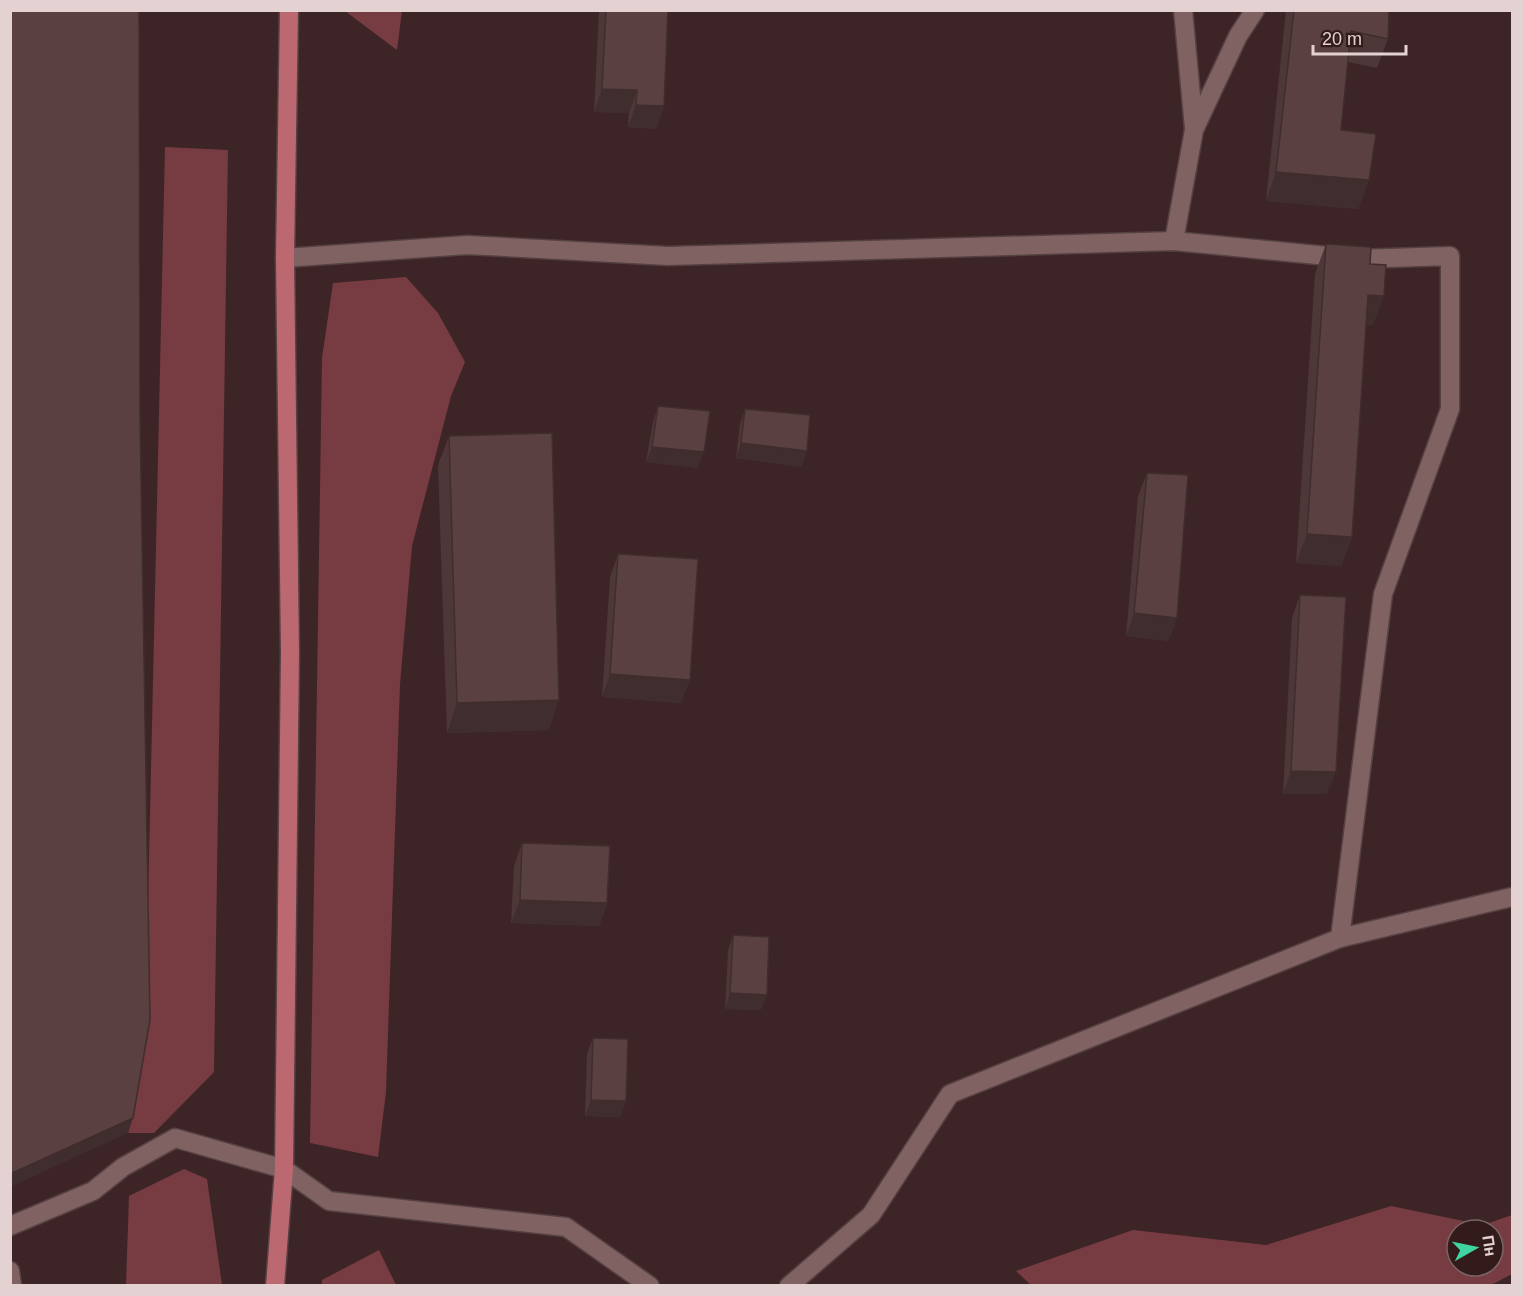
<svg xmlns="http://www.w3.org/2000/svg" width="1523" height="1296" font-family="Arial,sans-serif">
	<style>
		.green { fill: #773c41; fill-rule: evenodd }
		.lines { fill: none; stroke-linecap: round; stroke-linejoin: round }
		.minor-casing { stroke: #554042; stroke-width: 21 }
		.major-casing { stroke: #554042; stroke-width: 21 }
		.minor { stroke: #806263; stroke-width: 18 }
		.major { stroke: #bc6870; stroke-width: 18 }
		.wall { fill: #4e3738 }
		.shaded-wall { fill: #402d2e }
		.building { fill: #5b4041; stroke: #402d2e; stroke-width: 1.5 }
	</style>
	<rect width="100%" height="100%" fill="#3d2426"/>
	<g class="green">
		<polygon points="345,11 402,11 397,50"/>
		<polygon points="165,147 228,150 214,1072 154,1133 128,1133 145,1035"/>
		<polygon points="406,277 438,313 465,362 451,396 412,546 400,684 386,1092 378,1157 310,1143 322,358 333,283"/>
		<polygon points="184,1169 207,1179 222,1285 126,1285 129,1196"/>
		<path d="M1391,1206L1483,1225L1512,1215V1274L1493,1284V1286H1032L1016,1271L1133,1230L1266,1245ZM1457,1230H1493V1266H1457Z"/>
		<polygon points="379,1250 396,1285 322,1285 322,1280"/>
	</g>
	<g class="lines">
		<defs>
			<g id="minor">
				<polyline points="1183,10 1194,128"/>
				<polyline points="1174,241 1194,130 1238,36 1255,10"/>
				<polyline points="285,258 467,245 668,256 1174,241 1358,259 1450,256 1450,409 1383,594 1340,938"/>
				<polyline points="10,1226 93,1191 123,1167 175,1138 284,1169 329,1201 566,1227 650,1286"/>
				<polyline points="10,1271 12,1286"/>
				<polyline points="789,1286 871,1215 950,1094 1340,938 1512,897"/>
			</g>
			<polyline id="major" points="275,1286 284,1169 290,652 285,258 289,10"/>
		</defs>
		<use href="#minor" class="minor-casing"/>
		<use href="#major" class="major-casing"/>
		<use href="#minor" class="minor"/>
		<use href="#major" class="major"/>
	</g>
	<g class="wall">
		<polygon points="599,10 668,10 664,106 656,129 628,127 629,113 594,112"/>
		<polygon points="1286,10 1389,10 1388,39 1377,68 1348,62 1341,130 1369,180 1358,209 1266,201"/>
		<polygon points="1326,244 1370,264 1373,325 1366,325 1352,537 1341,566 1296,563 1315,274"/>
		<polygon points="658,406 698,468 646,462 653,422"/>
		<polygon points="745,409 802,467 736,458 740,424"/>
		<polygon points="449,436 549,730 447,733 438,465"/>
		<polygon points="1147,473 1169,641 1126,636 1138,496"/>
		<polygon points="618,554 681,703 602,697 610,577"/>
		<polygon points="1300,595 1327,794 1283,794 1292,618"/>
		<polygon points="522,843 607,903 599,926 511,923 514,866"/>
		<polygon points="733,935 761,1010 725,1009 728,951"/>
		<polygon points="593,1038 626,1101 620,1117 585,1116 587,1054"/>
	</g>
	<g class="shaded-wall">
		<polygon points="602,89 637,90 629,113 594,112"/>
		<polygon points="636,105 664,106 656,129 628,127"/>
		<polygon points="1276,172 1369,180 1358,209 1266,201"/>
		<polygon points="1368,295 1384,296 1373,325 1357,324"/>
		<polygon points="741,443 807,451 802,467 736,458"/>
		<polygon points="652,447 704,452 698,468 646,462"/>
		<polygon points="1307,534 1352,537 1341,566 1296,563"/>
		<polygon points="1134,613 1177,618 1169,641 1126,636"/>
		<polygon points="610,674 690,680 681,703 602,697"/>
		<polygon points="559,700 549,730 447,733 457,703"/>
		<polygon points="1291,771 1336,772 1327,794 1283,794"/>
		<polygon points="520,900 607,903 599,926 511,923"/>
		<polygon points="730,993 767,995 761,1010 725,1009"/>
		<polygon points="591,1100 626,1101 620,1117 585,1116"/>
		<polygon points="133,1118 128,1133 10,1187 10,1174"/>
	</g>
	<g class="building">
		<polygon points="10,10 139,10 140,417 150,1020 133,1118 10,1174"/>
		<polygon points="606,10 668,10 664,106 636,105 637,90 602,89"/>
		<polygon points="1294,10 1389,10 1388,39 1351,31 1341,130 1376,134 1369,180 1276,172"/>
		<polygon points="1326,244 1371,247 1370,264 1386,265 1384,296 1368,295 1352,537 1307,534"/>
		<polygon points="658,406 710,411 704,452 652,447"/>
		<polygon points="745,409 810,415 807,451 741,443"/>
		<polygon points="552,433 559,700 457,703 449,436"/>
		<polygon points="1147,473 1188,475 1177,618 1134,613"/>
		<polygon points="618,554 698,559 690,680 610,674"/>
		<polygon points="1300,595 1346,597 1336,772 1291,771"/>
		<polygon points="522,843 610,846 607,903 520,900"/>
		<polygon points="733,935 769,937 767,995 730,993"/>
		<polygon points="593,1038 628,1039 626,1101 591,1100"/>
	</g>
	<rect width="1523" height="1296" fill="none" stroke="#e4d2d3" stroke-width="24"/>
	<g transform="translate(1475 1248) rotate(81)"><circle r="28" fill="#331b1c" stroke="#7a6465" stroke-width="1.5"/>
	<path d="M0-4.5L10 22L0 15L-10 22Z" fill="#3fd4a2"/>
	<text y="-9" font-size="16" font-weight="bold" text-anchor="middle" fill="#e4d2d3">Пн</text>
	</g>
	<path d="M1313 45v9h93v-9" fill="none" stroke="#e4d2d3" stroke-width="3"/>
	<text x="1322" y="45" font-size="18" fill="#e4d2d3" stroke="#331b1c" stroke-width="4.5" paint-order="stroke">20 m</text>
</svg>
